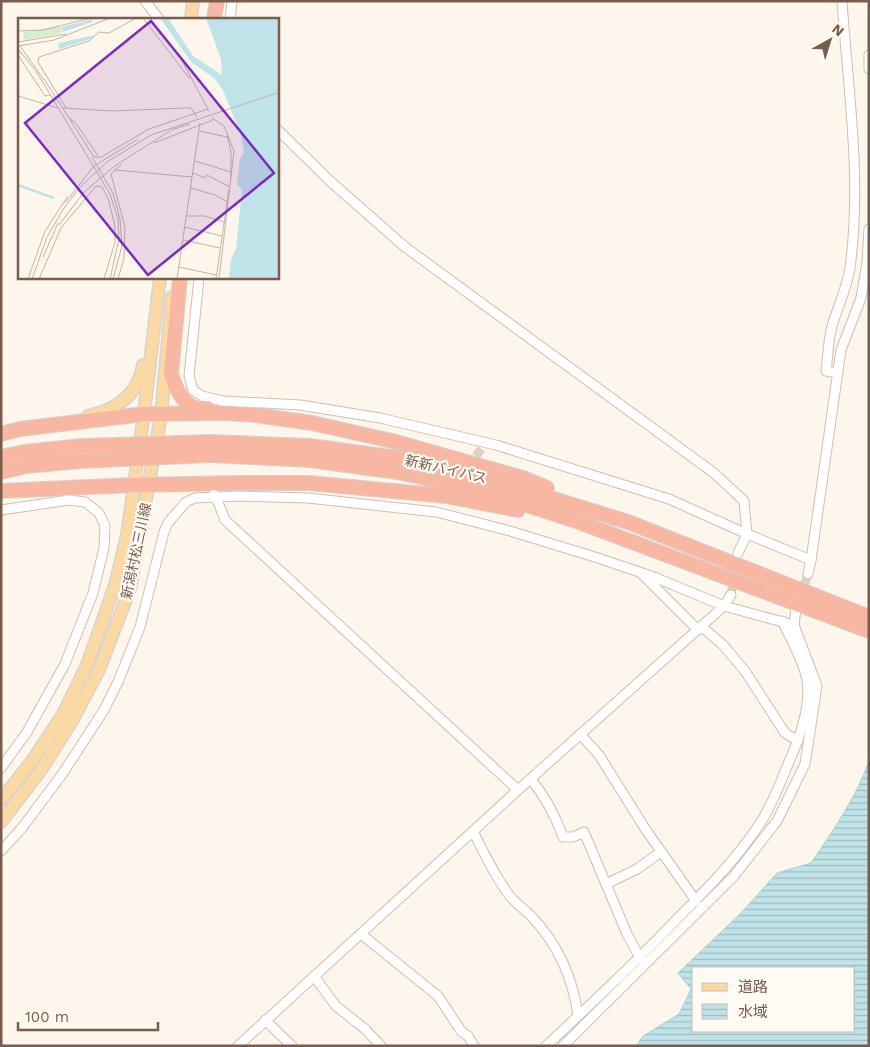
<svg xmlns="http://www.w3.org/2000/svg" width="870" height="1047" font-family="'Work Sans','Noto Sans JP',sans-serif">
	<style>
		.water { fill: url(#water-rules); stroke: #a5d3da; fill-rule: evenodd }
		.lines { fill: none; stroke-linecap: round; stroke-linejoin: round }
		.minor-tunnel { stroke: #dcd0c4; stroke-width: 9; stroke-dasharray: 9 4.5; stroke-linecap: butt }
		.minor-casing { stroke: #d1beb0; stroke-width: 11 }
		.major-casing { stroke: #dad1cd; stroke-width: 14 }
		.highway-casing { stroke: #dad1cd; stroke-width: 16 }
		.minor { stroke: #fff; stroke-width: 9 }
		.major { stroke: #fbd9a5; stroke-width: 11 }
		.highway { stroke: #f7b7a3; stroke-width: 14 }
		.highway-bridge-casing { stroke: #dad1cd; stroke-width: 16; stroke-linecap: butt }
		.highway-bridge { stroke: #f7b7a3; stroke-width: 14 }
		.labels { text-anchor: middle; stroke-width: 4.5; stroke-linejoin: round; paint-order: stroke }
		.street-label { font-size: 14px; fill: #7a5c4d; stroke: #fffaf3 }
		.inset-river { fill: none; stroke: #bfe3e8; stroke-width: 2.5 }
		.inset-road { fill: none; stroke: #c5b3a7; stroke-width: 1 }
		.view { fill: #7b2cbf; fill-opacity: 0.15; stroke: #7b2cbf; stroke-width: 2.5 }
		.inset-edge { fill: none; stroke: #7a5c4d; stroke-width: 2.5 }
	</style>
	<defs>
		<pattern id="water-rules" width="6" height="5" patternUnits="userSpaceOnUse" patternTransform="scale(1.25)"><rect width="6" height="5" fill="#bfe3e8"/><path d="M0 2.5h6" fill="none" stroke="#a0bbbe"/></pattern>
	</defs>
	<rect width="100%" height="100%" fill="#fdf6ec"/>
	<path class="water" d="M869,761V1046H636L643,1036L679,1014L691,989L678,973L741,913L777,873L811,863C832,832 856,798 869,761ZM694,968H854V1031H694Z"/>
	<g class="lines">
		<g class="minor-tunnel">
			<polyline points="468,467 484,445"/>
			<polyline points="731,595 737,561"/>
			<polyline points="796,609 808,574"/>
		</g>
		<defs>
			<g id="minor">
				<polyline points="145,1 159,19"/>
				<polyline points="230,19 232,1"/>
				<polyline points="869,55 869,69"/>
				<polyline points="278,130 330,181 405,247 714,473 744,501 747,534 738,553"/>
				<polyline points="199,278 189,376 193,390 202,396 223,401 300,405 380,418 496,445 669,499 747,534 811,560"/>
				<path d="M838,373L826,371C828,357 828,340 832,326C838,306 847,288 850,268C862,178 848,90 842,1"/>
				<polyline points="214,494 216,497 225,520 518,790"/>
				<polyline points="1,510 69,500 85,502 99,513 105,526 104,548 93,593 65,664 27,732 1,768"/>
				<polyline points="642,574 698,630"/>
				<polyline points="808,574 811,560 841,350 861,298 867,263 869,229"/>
				<polyline points="701,626 723,645 745,671 785,733 798,741"/>
				<polyline points="580,734 599,755 646,830 696,901"/>
				<path d="M531,779C546,798 555,814 563,837H573L584,832L627,934L640,958"/>
				<path d="M473,831C484,853 494,875 509,895C515,903 524,909 531,916C558,944 573,978 578,1016"/>
				<polyline points="1,851 22,828 63,773 104,710 118,682 140,627 164,532 168,523 186,502 195,498 237,496 308,498 436,512 510,531 598,558 654,577 724,606 794,625"/>
				<polyline points="606,884 637,869 661,852"/>
				<polyline points="361,934 438,996 461,1031 468,1036 474,1046"/>
				<polyline points="314,976 336,1006 365,1029 381,1046"/>
				<polyline points="265,1020 292,1046"/>
				<polyline points="238,1046 518,790 724,606 731,595"/>
				<path d="M546,1046C590,1005 633,965 674,922C705,891 737,859 761,822C773,803 782,779 791,757C801,734 811,706 807,680C804,662 790,637 782,621"/>
				<polyline points="563,1046 734,876 777,821 805,764 817,686 794,625 796,609"/>
			</g>
			<g id="major">
				<polyline points="191,19 193,1"/>
				<path d="M88,416C117,410 138,395 143,365"/>
				<polyline points="1,800 32,761 62,716 87,665 115,585 127,535 144,414 160,278"/>
				<polyline points="1,822 41,770 72,721 99,670 130,589 161,415 172,297"/>
			</g>
			<g id="highway">
				<polyline points="214,19 217,1"/>
				<path d="M180,278L171,374C175,386 181,402 195,408C198,409 203,408 207,408"/>
				<polyline points="1,434 20,429 144,414 225,413 255,415 312,423 392,441 523,478 547,488"/>
				<polyline points="210,442 310,446 398,458 483,477 628,522 869,617"/>
				<polyline points="210,455 310,460 397,472 481,490 579,522 869,631"/>
				<polyline points="1,457 24,452 83,446"/>
				<polyline points="1,472 26,466 80,461"/>
				<polyline points="1,491 133,485 238,483 309,483 446,496 518,510"/>
			</g>
		</defs>
		<use href="#minor" class="minor-casing"/>
		<use href="#major" class="major-casing"/>
		<use href="#highway" class="highway-casing"/>
		<use href="#minor" class="minor"/>
		<use href="#major" class="major"/>
		<use href="#highway" class="highway"/>
		<defs>
			<g id="highway-bridge">
				<polyline points="83,446 210,442"/>
				<polyline points="80,461 210,455"/>
			</g>
		</defs>
		<use href="#highway-bridge" class="highway-bridge-casing"/>
		<use href="#highway-bridge" class="highway-bridge"/>
	</g>
	<g class="labels">
		<g class="street-label">
			<text transform="translate(446 469) rotate(13)" y="5">新新バイパス</text>
			<text transform="translate(136 551) rotate(-78)" y="5">新潟村松三川線</text>
		</g>
	</g>
	<g transform="translate(18 18)">
		<rect width="261" height="261" fill="#fdf6ec"/>
		<path d="M42,8L44,15L5,22L6,14Z" fill="#d8ecc9"/>
		<path d="M142,0H150L175,38L204,57L203,41L188,0H261V261H211L213,241L218,231L224,172L219,166L222,140L226,135L223,117L205,72L196,60L173,44ZM75,1L74,4L45,14L43,9ZM77,17L72,21L41,31L40,25Z" fill="#bfe3e8"/>
		<path class="inset-river" d="M0,167L36,180"/>
		<path class="inset-road" d="M125,0L172,61M132,0L163,41L191,93M0,13L25,12L73,0M0,24L48,16M0,28L36,22L92,0M2,28L26,62M0,31L18,53L92,176L100,201L101,221L92,261M0,37L27,78L32,77M26,61L76,139H85M0,78L40,90M45,90L94,93L166,90H173L179,99M48,90L20,44L21,39L71,23L81,14L91,15L118,0M194,100L206,108L216,133L201,261M52,101L57,104L80,138M153,112L172,106M182,113L209,119M209,117L213,134V160M136,125L195,102M85,138L131,111L190,91M74,139L95,175L102,201L104,228L95,261M177,143L213,154M97,152L174,159M175,155L187,160L189,157L212,169M78,168L84,169L90,180L97,208V224L86,261M173,170L197,177L210,184M47,185L76,148L120,121M169,198H187L206,204M41,207L66,174L98,147L152,113M167,209L204,218M165,222L202,230M25,239L40,205M161,249L198,257M10,261L27,213L50,178M14,261L29,219L46,190L63,168L89,144L133,117L262,74M21,261L43,210L78,168M100,261L106,240L107,209L93,156L104,146M159,261L182,105M198,261L211,171"/>
		<path class="view" d="M133,3L256,155L130,257L7,105Z"/>
		<rect width="261" height="261" class="inset-edge"/>
	</g>
	<rect width="870" height="1047" fill="none" stroke="#7a5c4d" stroke-width="5"/>
	<rect x="692" y="967" width="162" height="65" fill="#fffaf3" stroke="#cabbb1"/>
	<rect x="702" y="983" width="25" height="8" fill="#fbd9a5" stroke="#cabbb1"/>
	<text x="738" y="992" font-size="15" fill="#7a5c4d">道路</text>
	<rect x="702" y="1004" width="25" height="15" fill="url(#water-rules)" stroke="#cabbb1"/>
	<text x="738" y="1017" font-size="15" fill="#7a5c4d">水域</text>
	<g transform="translate(830 40) rotate(39)" stroke="#fffaf3" stroke-width="4" paint-order="stroke">
	<path d="M0-4L9 19L0 12L-9 19Z" fill="#7a5c4d"/>
	<text y="-8" font-size="14" font-weight="bold" text-anchor="middle" fill="#7a5c4d">N</text>
	</g>
	<path d="M18 1022v8h140v-8" fill="none" stroke="#7a5c4d" stroke-width="2.5"/>
	<text x="25" y="1022" font-size="15" fill="#7a5c4d" stroke="#fffaf3" stroke-width="4" paint-order="stroke">100 m</text>
</svg>
